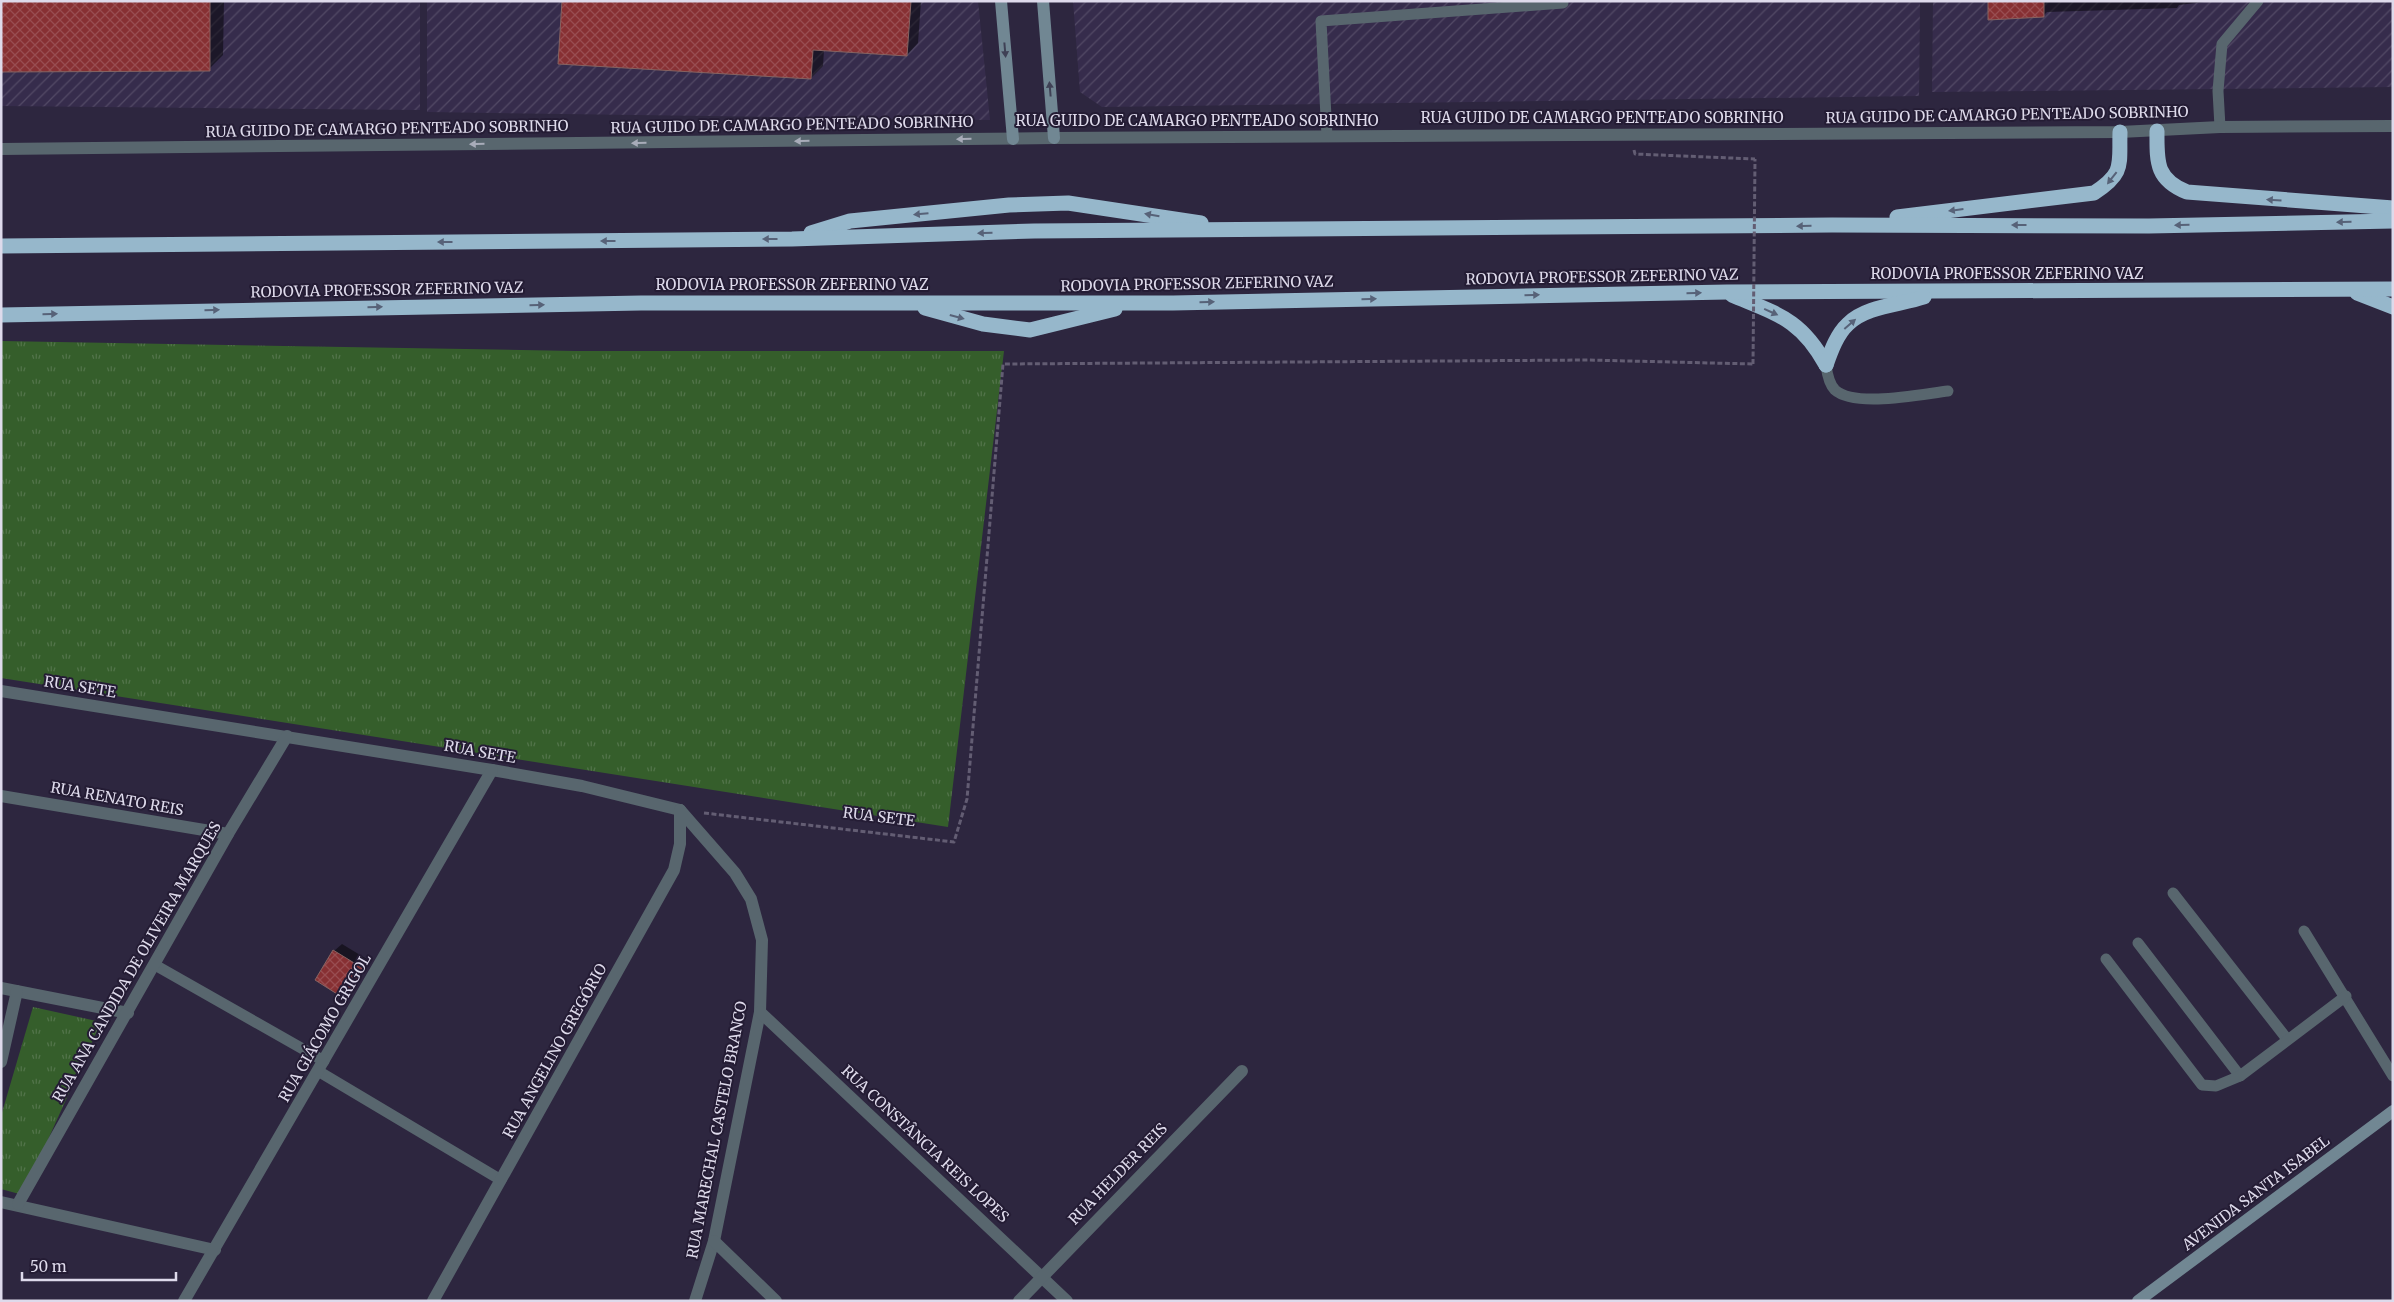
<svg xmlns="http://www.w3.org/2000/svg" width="2394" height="1302" font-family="Merriweather,serif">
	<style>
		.industrial { fill: url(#industrial-furrows) }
		.park { fill: url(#park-tufts) }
		.shadow { fill: #0007 }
		.building { fill: url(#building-cross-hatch); stroke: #866361 }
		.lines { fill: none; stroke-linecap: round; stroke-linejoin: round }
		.path { stroke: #635d73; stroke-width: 3; stroke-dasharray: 5 2.5; stroke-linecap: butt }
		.lane { stroke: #58666e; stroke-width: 11 }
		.street { stroke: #58666e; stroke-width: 12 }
		.secondary { stroke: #718793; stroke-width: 12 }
		.highway { stroke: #96b7cb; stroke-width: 15 }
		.path-bridge { stroke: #635d73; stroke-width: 3; stroke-dasharray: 5 2.5; stroke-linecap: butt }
		.oneway { fill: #3f4155 }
		.oneway2 { fill: #a8acb9 }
		.oneway3 { fill: #576278 }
		.labels { text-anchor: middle; stroke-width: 4; stroke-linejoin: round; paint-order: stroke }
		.street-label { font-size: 15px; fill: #dedaeb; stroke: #241c34 }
	</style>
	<defs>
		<pattern id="industrial-furrows" width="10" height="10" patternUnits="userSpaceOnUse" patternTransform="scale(1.25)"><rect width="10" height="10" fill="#362c4c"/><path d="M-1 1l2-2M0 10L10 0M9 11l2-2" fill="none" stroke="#534a66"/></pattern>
		<pattern id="park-tufts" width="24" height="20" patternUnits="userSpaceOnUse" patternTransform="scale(1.25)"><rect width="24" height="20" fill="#355e2b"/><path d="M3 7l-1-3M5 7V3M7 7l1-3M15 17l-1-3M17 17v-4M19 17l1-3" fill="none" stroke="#52744a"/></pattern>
		<pattern id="building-cross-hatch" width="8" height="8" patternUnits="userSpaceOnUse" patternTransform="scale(1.25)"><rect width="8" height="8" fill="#873033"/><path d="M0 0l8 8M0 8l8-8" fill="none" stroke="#984d51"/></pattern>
	</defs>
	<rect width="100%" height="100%" fill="#2d263f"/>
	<g class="industrial">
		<polygon points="1,1 420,1 420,110 1,106"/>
		<polygon points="427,1 978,1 990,120 427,112"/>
		<polygon points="1073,1 1920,1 1919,96 1102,107 1080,92"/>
		<polygon points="1933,1 2393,1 2393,87 1932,92"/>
	</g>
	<g class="park">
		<polygon points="1,341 575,351 1004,351 948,827 1,678"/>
		<polygon points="33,1007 101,1022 23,1195 1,1189 1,1116"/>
	</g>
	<g class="shadow">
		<polygon points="1,1 224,1 223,55 209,69"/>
		<polygon points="563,1 921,1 918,43 907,55 824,50 823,66 811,78"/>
		<polygon points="1989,1 2212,1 2179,5 2177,8 2047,12 2043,16"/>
		<polygon points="342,944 370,961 353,989 345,997 334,951"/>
	</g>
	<g class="building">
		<polygon points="1,1 210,1 210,71 1,72"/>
		<polygon points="562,1 911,1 907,56 813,50 811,79 558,64"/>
		<polygon points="1988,1 2044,1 2044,17 1988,20"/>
		<polygon points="333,950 364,969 345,999 315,980"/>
	</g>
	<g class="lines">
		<g class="path">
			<polyline points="1634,150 1635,154 1755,159"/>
			<polyline points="704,813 954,842 967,799 1003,364 1588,360 1753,364"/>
		</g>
		<g class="lane">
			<polyline points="2220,127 2218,91 2222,44 2258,1"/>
			<polyline points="1327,136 1321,21 1563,3"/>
			<path d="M1826,365C1827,373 1829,384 1835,390C1855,408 1922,394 1948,391"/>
			<polyline points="2173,893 2287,1039"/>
			<polyline points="2304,931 2393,1076"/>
			<polyline points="2138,943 2240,1076"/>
			<polyline points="2106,959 2202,1085 2216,1086 2240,1076 2346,996"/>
			<polyline points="155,965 324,1061"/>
			<polyline points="318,1071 501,1180"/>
		</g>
		<g class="street">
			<polyline points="1,149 1054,138 2120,132 2220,127 2393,126"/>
			<polyline points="1,691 492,770 582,786 680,810"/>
			<polyline points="1,796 228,834"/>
			<polyline points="680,810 735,873 751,899 762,940 760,1012 714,1241 695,1301"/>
			<polyline points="1,988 128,1013"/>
			<polyline points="760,1012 1067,1301"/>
			<polyline points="1,1062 17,991"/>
			<polyline points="1,1202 215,1250"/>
			<polyline points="18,1204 228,834 287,736"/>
			<polyline points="714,1241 776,1301"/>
			<polyline points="184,1301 492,770"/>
			<polyline points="433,1301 674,870 680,844 680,810"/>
			<polyline points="1019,1301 1242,1071"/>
		</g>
		<g class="secondary">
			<polyline points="1001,1 1013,139"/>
			<polyline points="1043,1 1054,138"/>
			<polyline points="2138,1301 2393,1111"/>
		</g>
		<g class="highway">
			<path d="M2157,131C2157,161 2155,179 2187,192L2393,208"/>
			<path d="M1897,217L2094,193C2125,173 2119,165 2120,132"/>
			<polyline points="811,233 850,221 1009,205 1068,203 1201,223"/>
			<polyline points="1,246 792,239 1034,231 1832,225 2149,226 2393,221"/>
			<polyline points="2357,293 2393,307"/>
			<path d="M1732,295C1777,314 1801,319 1826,365"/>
			<polyline points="925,308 983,324 1030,330 1115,309"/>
			<polyline points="1,315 641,303 1173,303 1727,292 2393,289"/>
			<path d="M1826,365C1831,351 1837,334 1848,324C1866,306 1900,305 1924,297"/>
		</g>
		<polyline class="path-bridge" points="1753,364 1755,159"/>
	</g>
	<defs><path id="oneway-solid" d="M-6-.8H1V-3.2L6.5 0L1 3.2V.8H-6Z" transform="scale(1.25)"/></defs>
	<g class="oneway">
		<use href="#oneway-solid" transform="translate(1005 50) rotate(85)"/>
		<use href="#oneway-solid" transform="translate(1050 89) rotate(-95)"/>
	</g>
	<g class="oneway2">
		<use href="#oneway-solid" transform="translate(964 139) rotate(179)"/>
		<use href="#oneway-solid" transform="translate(802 141) rotate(179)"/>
		<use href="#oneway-solid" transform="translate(639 143) rotate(179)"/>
		<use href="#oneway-solid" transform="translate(477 144) rotate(179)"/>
	</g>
	<g class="oneway3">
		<use href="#oneway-solid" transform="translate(2112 178) rotate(128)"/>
		<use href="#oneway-solid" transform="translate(2274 200) rotate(-176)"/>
		<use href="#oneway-solid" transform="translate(1956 210) rotate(173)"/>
		<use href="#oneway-solid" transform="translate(921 214) rotate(175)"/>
		<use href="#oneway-solid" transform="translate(1152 215) rotate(-170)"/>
		<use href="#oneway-solid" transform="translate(2344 222) rotate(179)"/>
		<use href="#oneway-solid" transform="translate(2019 225) rotate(-180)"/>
		<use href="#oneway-solid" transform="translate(2182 225) rotate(179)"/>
		<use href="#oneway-solid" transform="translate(1804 226) rotate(179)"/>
		<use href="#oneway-solid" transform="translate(985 233) rotate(178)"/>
		<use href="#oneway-solid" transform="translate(770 239) rotate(180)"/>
		<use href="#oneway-solid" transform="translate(608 241) rotate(180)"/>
		<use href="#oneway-solid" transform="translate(445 242) rotate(180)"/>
		<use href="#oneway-solid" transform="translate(1694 293) rotate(-1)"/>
		<use href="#oneway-solid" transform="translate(1532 295) rotate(-1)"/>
		<use href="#oneway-solid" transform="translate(1369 299) rotate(-1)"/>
		<use href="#oneway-solid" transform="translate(1207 302) rotate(-1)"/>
		<use href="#oneway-solid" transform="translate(537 305) rotate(-1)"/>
		<use href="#oneway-solid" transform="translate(375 307) rotate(-1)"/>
		<use href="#oneway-solid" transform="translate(212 310) rotate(-1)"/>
		<use href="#oneway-solid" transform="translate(1771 312) rotate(24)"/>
		<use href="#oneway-solid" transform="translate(50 314) rotate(-1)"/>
		<use href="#oneway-solid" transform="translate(957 317) rotate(15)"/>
		<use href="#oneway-solid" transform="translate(1850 324) rotate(-41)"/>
	</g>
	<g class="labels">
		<g class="street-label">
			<text transform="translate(2007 115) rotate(-1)" y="5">RUA GUIDO DE CAMARGO PENTEADO SOBRINHO</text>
			<text x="1602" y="123">RUA GUIDO DE CAMARGO PENTEADO SOBRINHO</text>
			<text x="1197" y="126">RUA GUIDO DE CAMARGO PENTEADO SOBRINHO</text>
			<text transform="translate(792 125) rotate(-1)" y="5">RUA GUIDO DE CAMARGO PENTEADO SOBRINHO</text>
			<text transform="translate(387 129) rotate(-1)" y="5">RUA GUIDO DE CAMARGO PENTEADO SOBRINHO</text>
			<text x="2007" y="279">RODOVIA PROFESSOR ZEFERINO VAZ</text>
			<text transform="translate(1602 277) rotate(-1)" y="5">RODOVIA PROFESSOR ZEFERINO VAZ</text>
			<text transform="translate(1197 284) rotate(-1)" y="5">RODOVIA PROFESSOR ZEFERINO VAZ</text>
			<text x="792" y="290">RODOVIA PROFESSOR ZEFERINO VAZ</text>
			<text transform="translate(387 290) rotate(-1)" y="5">RODOVIA PROFESSOR ZEFERINO VAZ</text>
			<text transform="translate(80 687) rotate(9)" y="5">RUA SETE</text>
			<text transform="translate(480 752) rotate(10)" y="5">RUA SETE</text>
			<text transform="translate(117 799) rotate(10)" y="5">RUA RENATO REIS</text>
			<text transform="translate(879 817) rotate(7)" y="5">RUA SETE</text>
			<text transform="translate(137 962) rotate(-60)" y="5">RUA ANA CANDIDA DE OLIVEIRA MARQUES</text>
			<text transform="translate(325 1028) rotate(-60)" y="5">RUA GIÁCOMO GRIGOL</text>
			<text transform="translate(555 1051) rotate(-61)" y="5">RUA ANGELINO GREGÓRIO</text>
			<text transform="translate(717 1130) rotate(-79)" y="5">RUA MARECHAL CASTELO BRANCO</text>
			<text transform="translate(925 1144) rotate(43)" y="5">RUA CONSTÂNCIA REIS LOPES</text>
			<text transform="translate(1118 1174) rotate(-46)" y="5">RUA HELDER REIS</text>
			<text transform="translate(2256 1193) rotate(-37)" y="5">AVENIDA SANTA ISABEL</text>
		</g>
	</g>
	<rect width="2394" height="1302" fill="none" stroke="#dedaeb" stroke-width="5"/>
	<path d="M22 1272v8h154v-8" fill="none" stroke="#dedaeb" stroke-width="2.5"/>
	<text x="30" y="1272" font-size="15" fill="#dedaeb" stroke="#241c34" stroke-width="4" paint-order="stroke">50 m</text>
</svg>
